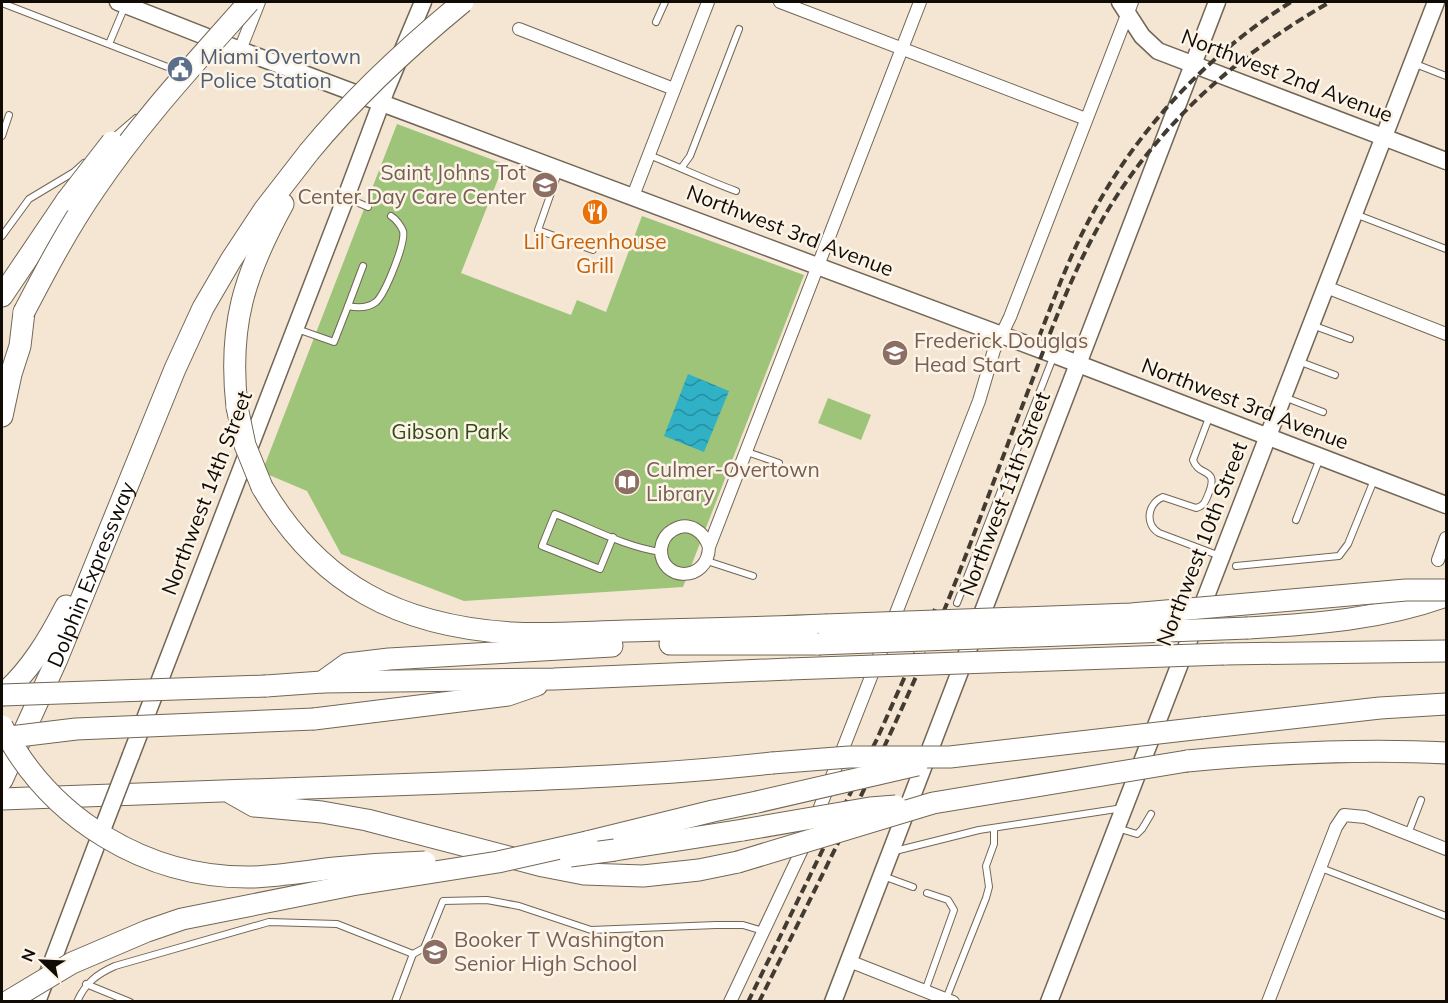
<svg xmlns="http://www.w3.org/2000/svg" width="1448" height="1003" font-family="Mulish,sans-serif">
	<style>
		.park { fill: #9ec479 }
		.water { fill: url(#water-waves) }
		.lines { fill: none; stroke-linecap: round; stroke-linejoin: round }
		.lane-casing { stroke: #726655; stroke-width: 8 }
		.street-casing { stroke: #726655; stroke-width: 14 }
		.secondary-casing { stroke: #726655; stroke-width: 19 }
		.highway-casing { stroke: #726655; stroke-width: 23 }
		.lane { stroke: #fff; stroke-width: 6 }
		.street { stroke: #fff; stroke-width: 12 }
		.secondary { stroke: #fff; stroke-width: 16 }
		.highway { stroke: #fff; stroke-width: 21 }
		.rail { stroke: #423b32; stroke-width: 4; stroke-dasharray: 9 4.5; stroke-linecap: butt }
		.secondary-bridge-casing { stroke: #726655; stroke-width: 19; stroke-linecap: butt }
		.highway-bridge-casing { stroke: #726655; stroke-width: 23; stroke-linecap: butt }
		.secondary-bridge { stroke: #fff; stroke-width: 16 }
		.highway-bridge { stroke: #fff; stroke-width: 21 }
		.labels { text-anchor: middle; stroke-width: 5; stroke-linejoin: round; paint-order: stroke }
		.service-label { font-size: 21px; fill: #4e5e75; stroke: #fdf4e8; text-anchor: start }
		.street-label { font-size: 21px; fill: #100b05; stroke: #fdf4e8 }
		.education-label { font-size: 21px; fill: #785e54; stroke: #fdf4e8; text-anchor: start }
		.food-label { font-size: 21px; fill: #c56008; stroke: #fdf4e8 }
		.park-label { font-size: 21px; fill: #324a14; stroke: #fdf4e8 }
	</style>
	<defs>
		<pattern id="water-waves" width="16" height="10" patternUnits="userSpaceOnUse" patternTransform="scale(1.5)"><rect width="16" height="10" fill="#30b1c5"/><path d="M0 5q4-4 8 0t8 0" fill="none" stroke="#278e9e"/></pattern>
	</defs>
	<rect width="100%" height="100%" fill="#f4e6d3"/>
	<g class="park">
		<polygon points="397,124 504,164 461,273 571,315 577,300 606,312 642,216 804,275 683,587 464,601 341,554 307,491 262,472"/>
		<polygon points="828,398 871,415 861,440 818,423"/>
	</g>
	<polygon class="water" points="688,374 729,391 704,452 664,436"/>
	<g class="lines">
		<defs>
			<g id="lane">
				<polyline points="2,3 183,73"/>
				<polyline points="656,22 665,2"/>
				<polyline points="109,44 125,6"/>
				<polyline points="1413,63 1446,76"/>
				<polyline points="2,136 9,115"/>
				<polyline points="114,137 136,118"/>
				<path d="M649,155C679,167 706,180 736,191"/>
				<polyline points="682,167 690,156 739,29"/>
				<polyline points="559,170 538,230 593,250"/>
				<polyline points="347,198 368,207"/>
				<polyline points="1355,214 1446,249"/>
				<polyline points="2,236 29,199 74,172 84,163"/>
				<polyline points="348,306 363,266"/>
				<polyline points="1312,325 1350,339"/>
				<path d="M297,329L334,342L348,306C357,308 368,308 376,302C385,294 406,243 403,231C401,226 396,219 391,216"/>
				<polyline points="1298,361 1335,375"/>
				<polyline points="1284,397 1323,412"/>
				<path d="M1210,415L1193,460C1199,478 1220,466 1208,495C1205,502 1204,506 1196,508L1163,497C1148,503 1144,524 1159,533L1220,556"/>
				<polyline points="747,452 779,463"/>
				<polyline points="1296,520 1320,458"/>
				<path d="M613,537L600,569L542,546L555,514C589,527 625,547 661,552"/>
				<polyline points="707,561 753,576"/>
				<polyline points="1236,566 1339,556 1348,544 1374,480"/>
				<polyline points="957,603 1054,355"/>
				<polyline points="1117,828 1137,834 1142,829 1151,814"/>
				<polyline points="1408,834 1421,800"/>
				<polyline points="895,851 979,830 1123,808"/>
				<polyline points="1321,868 1446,916"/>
				<polyline points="883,876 913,887"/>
				<polyline points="86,984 130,1002"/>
				<polyline points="925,991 954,910 948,900 927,893"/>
				<polyline points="946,999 986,898 989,887 986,866 994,844 994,828"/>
				<path d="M77,1002C85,983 97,974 115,966L269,922L337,924L413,954L424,948L443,901L487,900L519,906L591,930L716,925H743L763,931"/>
				<polyline points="395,1002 413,954"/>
			</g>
			<g id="street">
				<polyline points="780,2 1086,119"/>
				<polyline points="519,29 674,89"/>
				<polyline points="240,50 259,2"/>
				<polyline points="633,196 708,2"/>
				<polyline points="1326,287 1446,334"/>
				<path d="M709,547C704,532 689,520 673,530C666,534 662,541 661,549C660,582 708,583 709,547L920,2"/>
				<polyline points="1438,560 1446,538"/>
				<polyline points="815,820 979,401 994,350 1010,317 1132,2"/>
				<polyline points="849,961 953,1002"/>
				<polyline points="730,1002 806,841"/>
				<polyline points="1268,1002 1336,827 1344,815 1365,817 1446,849"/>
			</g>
			<g id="secondary">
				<polyline points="118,2 240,50 1055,355 1446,505"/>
				<polyline points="1120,2 1142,36 1158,51 1446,161"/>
				<polyline points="131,755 346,197 386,90 423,2"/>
				<polyline points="37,1002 104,825"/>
				<polyline points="833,1002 1217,2"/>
				<polyline points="1049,1002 1436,2"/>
			</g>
			<g id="highway">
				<polyline points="2,296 67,200"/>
				<path d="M237,407C228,326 244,275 283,204"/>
				<polyline points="2,416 11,374 20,346 24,312"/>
				<path d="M262,487C320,586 400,626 512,633C550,635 588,632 626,631C692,629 759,628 825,625"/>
				<path d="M1248,628C1317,624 1382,619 1446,596"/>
				<polyline points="670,644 818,644"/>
				<polyline points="1224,654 1446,651"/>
				<polyline points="322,682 347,664 389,659 612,646"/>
				<polyline points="266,686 322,682 554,679 789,669"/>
				<path d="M2,695C30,671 49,639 66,606"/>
				<polyline points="314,719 508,695 537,685"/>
				<polyline points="1202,728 1380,708 1446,704"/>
				<path d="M1187,761C1274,753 1360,748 1446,753"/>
				<path id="s1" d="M2,780L57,659L175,369L203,308L231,260L264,210L309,152"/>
				<polyline points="231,793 254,806 322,812 367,820 543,866 584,874 643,876 699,870 738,862"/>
				<path d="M2,799C150,794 298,789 446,783C555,779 664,775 772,763"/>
				<polyline points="587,842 713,811 757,802"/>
				<polyline points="615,850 743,830"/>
			</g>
		</defs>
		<use href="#lane" class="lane-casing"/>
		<use href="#street" class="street-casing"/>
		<use href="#secondary" class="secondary-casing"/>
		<use href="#highway" class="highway-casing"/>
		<use href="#lane" class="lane"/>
		<use href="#street" class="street"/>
		<use href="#secondary" class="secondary"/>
		<use href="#highway" class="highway"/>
		<g class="rail">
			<path d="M1039,337C1054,299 1068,260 1087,224C1133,134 1206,55 1291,2"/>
			<polyline points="748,1002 877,739 935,609"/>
			<path d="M759,1002C822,875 887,749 941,618C973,540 1001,460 1032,381C1056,317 1080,252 1118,194C1174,110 1243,52 1330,2"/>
		</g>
		<defs>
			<polyline id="secondary-bridge" points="104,825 131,755"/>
			<g id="highway-bridge">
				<path d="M309,152C355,96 407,48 463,2"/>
				<polyline points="67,200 112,142"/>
				<path d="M24,312C46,270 68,228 95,189C140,122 196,62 249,2"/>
				<polyline points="237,407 245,445 262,487"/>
				<polyline points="825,625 1131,614 1406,590 1446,590"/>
				<polyline points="818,644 1248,628"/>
				<polyline points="789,669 1224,654"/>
				<polyline points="2,695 266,686"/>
				<path d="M2,726C50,820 148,879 253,877C281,876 308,871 335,868C365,865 395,863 425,862"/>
				<polyline points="2,738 76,729 314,719"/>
				<polyline points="772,763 849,757 950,757 1202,728"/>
				<polyline points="757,802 917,765"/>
				<polyline points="743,830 870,808 896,806"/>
				<polyline points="570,856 615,850"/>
				<polyline points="738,862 933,803 1187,761"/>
				<polyline points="7,1002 72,963 147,931 182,919 352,885 498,862 587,842"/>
			</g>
		</defs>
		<use href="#secondary-bridge" class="secondary-bridge-casing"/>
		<use href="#highway-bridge" class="highway-bridge-casing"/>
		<use href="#secondary-bridge" class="secondary-bridge"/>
		<use href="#highway-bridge" class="highway-bridge"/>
	</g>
	<defs>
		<symbol id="civic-disc" viewBox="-11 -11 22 22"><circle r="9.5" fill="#5c6f8a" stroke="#fdf4e8"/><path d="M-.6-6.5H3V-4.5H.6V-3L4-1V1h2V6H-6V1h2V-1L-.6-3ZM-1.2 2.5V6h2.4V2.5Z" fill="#fff"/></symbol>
		<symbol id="school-disc" viewBox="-11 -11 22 22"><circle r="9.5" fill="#8d6e63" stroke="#fdf4e8"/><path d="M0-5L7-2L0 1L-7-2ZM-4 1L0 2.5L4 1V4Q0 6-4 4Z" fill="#fff"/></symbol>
		<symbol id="restaurant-disc" viewBox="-11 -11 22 22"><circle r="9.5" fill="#e8710a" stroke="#fdf4e8"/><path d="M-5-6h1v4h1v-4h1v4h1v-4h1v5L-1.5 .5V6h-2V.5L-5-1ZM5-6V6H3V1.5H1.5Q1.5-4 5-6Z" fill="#fff"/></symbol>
		<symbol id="library-disc" viewBox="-11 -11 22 22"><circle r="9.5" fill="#8d6e63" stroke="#fdf4e8"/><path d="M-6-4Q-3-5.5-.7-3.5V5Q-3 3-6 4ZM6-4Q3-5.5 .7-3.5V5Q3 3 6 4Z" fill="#fff"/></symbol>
	</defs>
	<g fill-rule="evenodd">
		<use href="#civic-disc" x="165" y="54" width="30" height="30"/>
		<use href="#school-disc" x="530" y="170" width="30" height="30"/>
		<use href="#restaurant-disc" x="580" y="197" width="30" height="30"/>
		<use href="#school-disc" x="880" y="338" width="30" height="30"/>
		<use href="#library-disc" x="612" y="467" width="30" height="30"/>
		<use href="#school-disc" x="420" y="937" width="30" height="30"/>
	</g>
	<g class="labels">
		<g class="service-label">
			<text x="200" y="64">Miami Overtown<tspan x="200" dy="24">Police Station</tspan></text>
		</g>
		<g class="street-label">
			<text transform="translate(1287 76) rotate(21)" y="7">Northwest 2nd Avenue</text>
			<text transform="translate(790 231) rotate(21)" y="7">Northwest 3rd Avenue</text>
			<text transform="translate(1245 404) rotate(21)" y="7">Northwest 3rd Avenue</text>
			<text transform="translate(207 493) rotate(-69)" y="7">Northwest 14th Street</text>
			<text transform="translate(1005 494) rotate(-69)" y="7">Northwest 11th Street</text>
			<text transform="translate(1202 544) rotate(-69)" y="7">Northwest 10th Street</text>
			<text dy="7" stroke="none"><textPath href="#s1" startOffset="224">Dolphin Expressway</textPath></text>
		</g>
		<g class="education-label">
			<text x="526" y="180" text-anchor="end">Saint Johns Tot<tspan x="526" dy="24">Center Day Care Center</tspan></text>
			<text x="914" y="348">Frederick Douglas<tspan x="914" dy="24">Head Start</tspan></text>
			<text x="646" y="477">Culmer-Overtown<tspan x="646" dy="24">Library</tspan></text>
			<text x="454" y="947">Booker T Washington<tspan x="454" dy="24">Senior High School</tspan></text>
		</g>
		<g class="food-label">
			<text x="595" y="249">Lil Greenhouse<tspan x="595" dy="24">Grill</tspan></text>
		</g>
		<g class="park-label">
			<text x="450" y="439">Gibson Park</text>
		</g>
	</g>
	<rect width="1448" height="1003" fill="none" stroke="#100b05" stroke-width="6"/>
	<g transform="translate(42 961) rotate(293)" stroke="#fdf4e8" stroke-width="4.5" paint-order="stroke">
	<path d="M0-4.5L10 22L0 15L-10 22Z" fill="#100b05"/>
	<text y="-9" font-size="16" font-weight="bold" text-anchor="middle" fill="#100b05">N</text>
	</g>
</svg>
